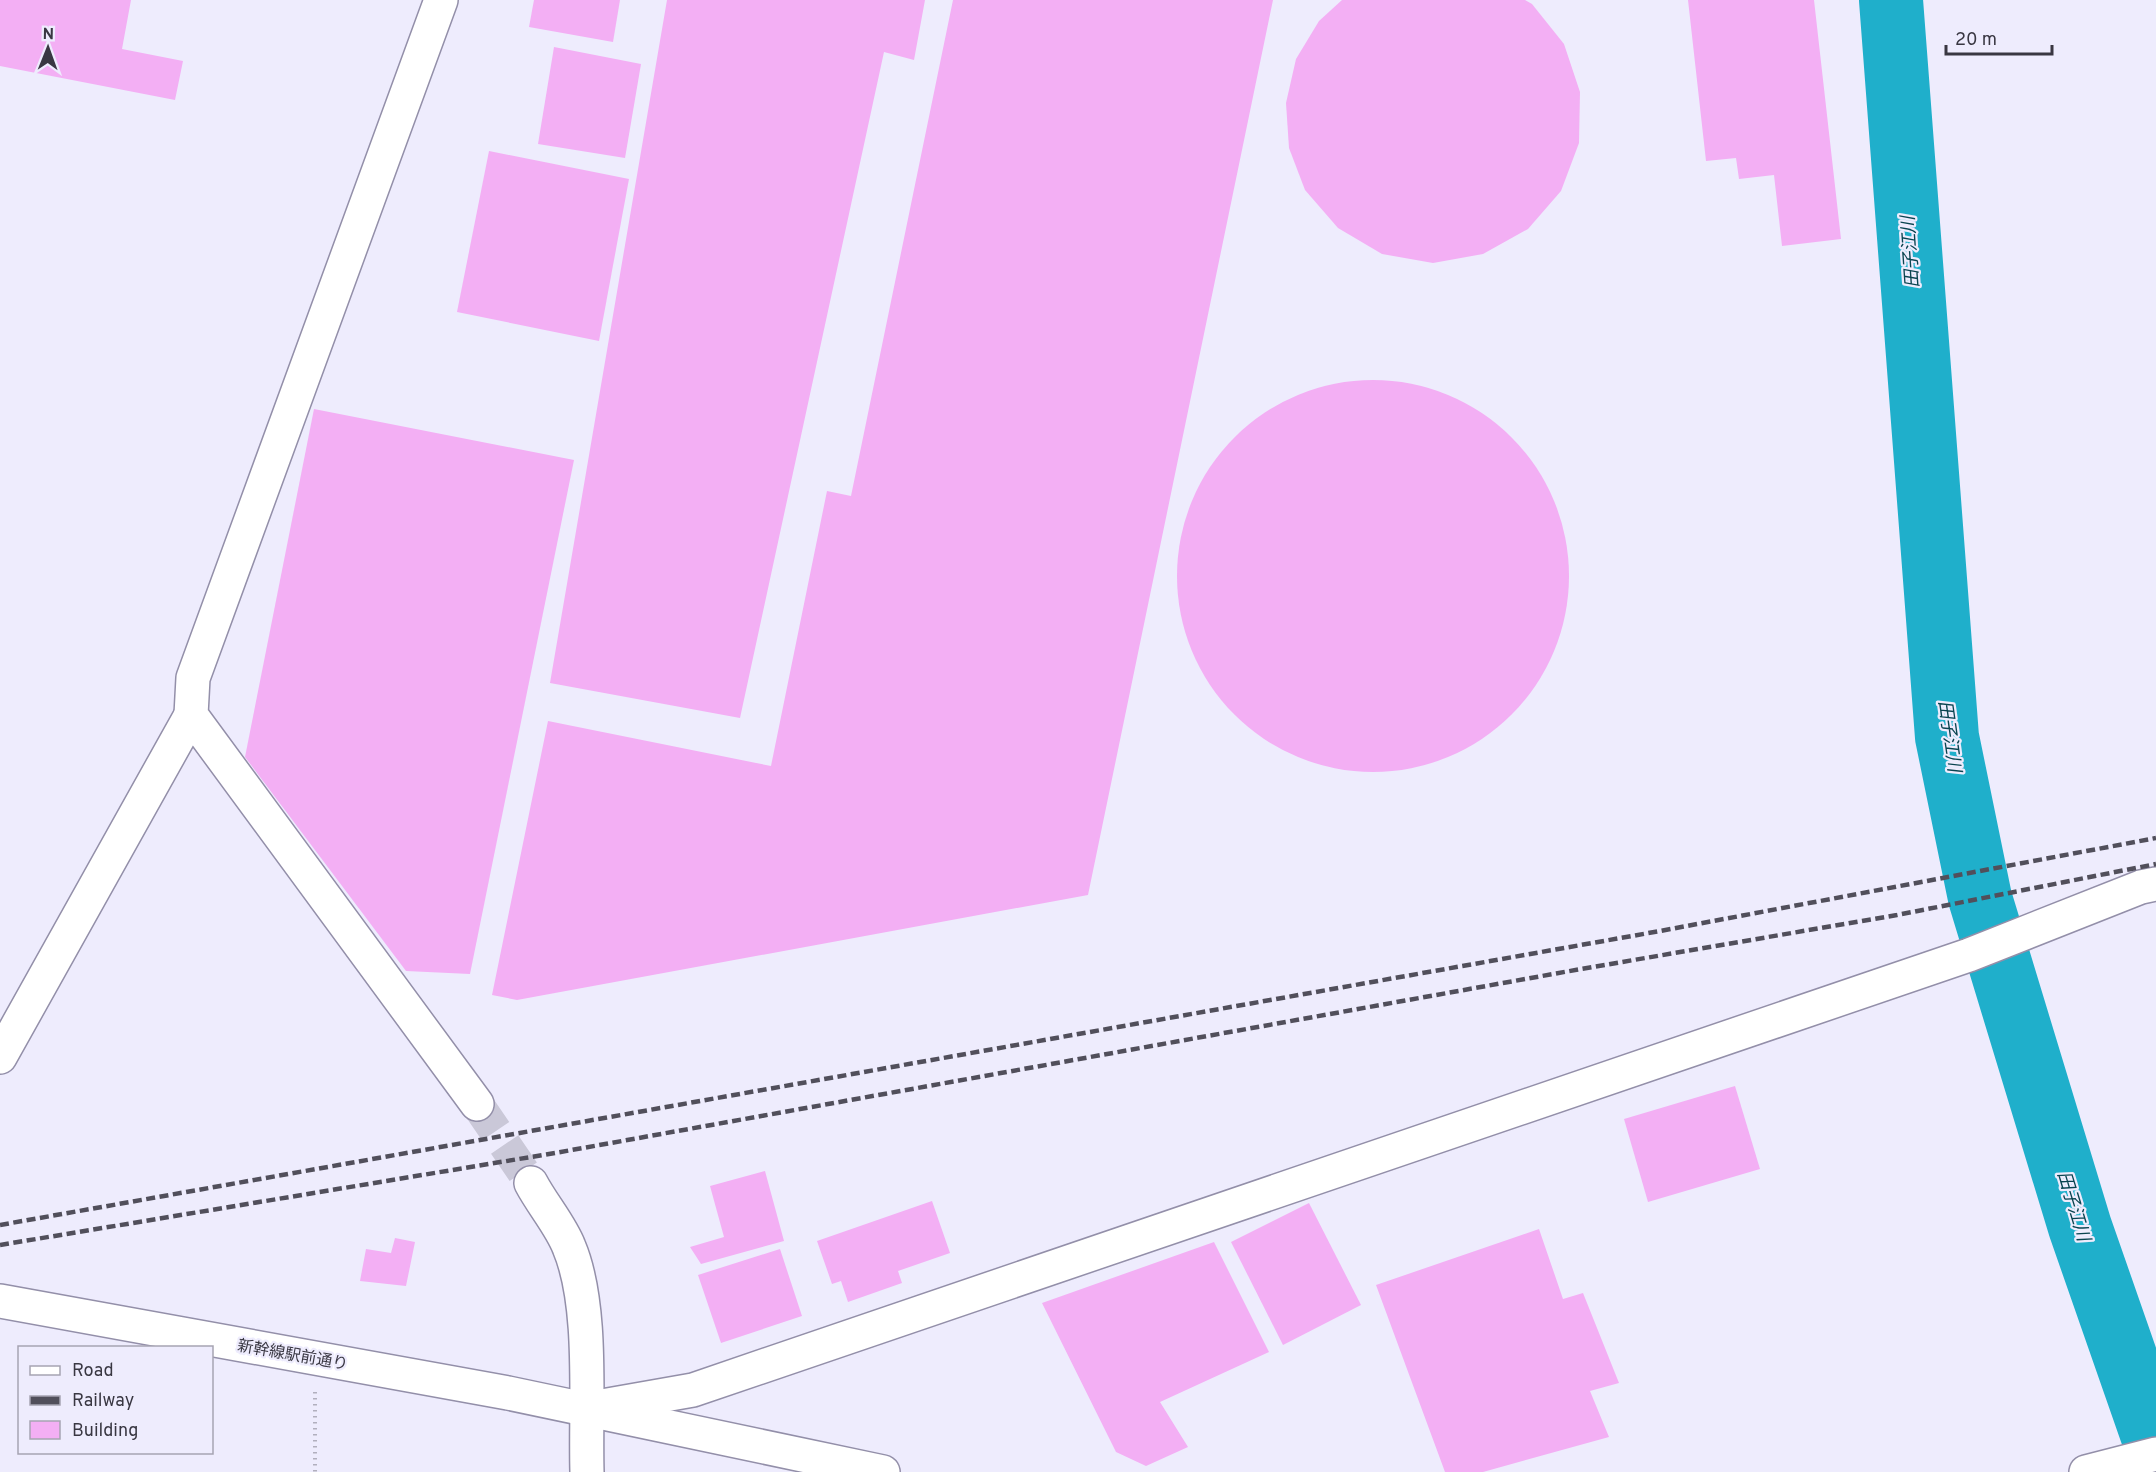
<svg xmlns="http://www.w3.org/2000/svg" width="2156" height="1472" font-family="Overpass,'Noto Sans JP',sans-serif">
	<style>
		.lines { fill: none; stroke-linecap: round; stroke-linejoin: round }
		.river { stroke: #1fafcb; stroke-width: 64 }
		.building { fill: #f3aff4 }
		.minor-tunnel { stroke: #cac8d8; stroke-width: 33; stroke-dasharray: 33 16; stroke-linecap: butt }
		.minor-casing { stroke: #938fa9; stroke-width: 36 }
		.tertiary-casing { stroke: #938fa9; stroke-width: 36 }
		.path { stroke: #b1afbe; stroke-width: 4; stroke-dasharray: 1.5 4.5; stroke-linecap: butt }
		.minor { stroke: #fff; stroke-width: 33 }
		.tertiary { stroke: #fff; stroke-width: 33 }
		.rail { stroke: #514f5b; stroke-width: 4.5; stroke-dasharray: 9 4.5; stroke-linecap: butt }
		.labels { text-anchor: middle; stroke-width: 4.5; stroke-linejoin: round; paint-order: stroke }
		.street-label { font-size: 16px; fill: #393742; stroke: #eeecfd }
		.water-label { font-size: 18px; font-style: italic; fill: #094450; stroke: #eeecfd }
	</style>
	<rect width="100%" height="100%" fill="#eeecfd"/>
	<g class="lines">
		<polyline class="river" points="1891,0 1947,737 1980,898 2080,1227 2156,1445"/>
	</g>
	<g class="building">
		<polygon points="0,0 131,0 122,49 183,61 175,100 0,66"/>
		<polygon points="534,0 620,0 613,42 529,27"/>
		<polygon points="667,0 925,0 914,60 884,52 740,718 550,683"/>
		<polygon points="953,0 1273,0 1088,895 517,1000 492,995 548,721 771,766 827,491 851,496"/>
		<polygon points="1342,0 1525,0 1532,4 1564,44 1580,92 1579,143 1561,191 1528,229 1483,254 1433,263 1382,254 1338,228 1305,190 1289,148 1286,103 1296,59 1319,21"/>
		<polygon points="1688,0 1814,0 1841,239 1782,246 1774,175 1739,179 1736,158 1706,161"/>
		<polygon points="554,47 641,64 625,158 538,144"/>
		<polygon points="489,151 629,179 599,341 457,312"/>
		<circle cx="1373" cy="576" r="196"/>
		<polygon points="314,409 574,460 470,974 406,971 245,757"/>
		<polygon points="1735,1086 1760,1169 1648,1202 1624,1119"/>
		<polygon points="765,1171 784,1241 701,1264 690,1247 724,1237 710,1186"/>
		<polygon points="932,1201 950,1253 898,1271 902,1283 848,1302 841,1281 832,1284 817,1241"/>
		<polygon points="1309,1203 1361,1305 1283,1345 1231,1242"/>
		<polygon points="1539,1229 1563,1299 1583,1293 1619,1383 1590,1391 1609,1437 1483,1472 1445,1472 1376,1285"/>
		<polygon points="395,1238 415,1242 406,1286 360,1281 366,1249 391,1253"/>
		<polygon points="1214,1242 1269,1352 1160,1402 1188,1447 1146,1466 1116,1452 1042,1303"/>
		<polygon points="780,1249 802,1316 721,1343 698,1275"/>
	</g>
	<g class="lines">
		<polyline class="minor-tunnel" points="477,1104 531,1183"/>
		<defs>
			<g id="minor">
				<polyline points="441,0 193,678 191,715 477,1104"/>
				<polyline points="0,1057 191,715"/>
				<polyline points="585,1409 693,1390 1969,955 2141,887 2156,884"/>
			</g>
			<g id="tertiary">
				<path d="M531,1183C542,1204 561,1226 569,1247C594,1306 585,1406 587,1472"/>
				<polyline points="0,1301 508,1393 883,1472"/>
				<polyline points="2086,1472 2156,1454"/>
			</g>
		</defs>
		<use href="#minor" class="minor-casing"/>
		<use href="#tertiary" class="tertiary-casing"/>
		<polyline class="path" points="315,1392 315,1472"/>
		<use href="#minor" class="minor"/>
		<use href="#tertiary" class="tertiary"/>
		<g class="rail">
			<polyline points="0,1225 1660,931 2156,838"/>
			<polyline points="0,1245 555,1153 1581,969 1897,915 2156,864"/>
		</g>
	</g>
	<g class="labels">
		<g class="street-label">
			<text transform="translate(293 1354) rotate(10)" y="6">新幹線駅前通り</text>
		</g>
		<g class="water-label">
			<text transform="translate(1910 252) rotate(-94)" y="6">田子江川</text>
			<text transform="translate(1950 736) rotate(82)" y="6">田子江川</text>
			<text transform="translate(2074 1206) rotate(73)" y="6">田子江川</text>
		</g>
	</g>
	<rect x="18" y="1346" width="195" height="108" fill="#eeecfd" stroke="#a6a4b2" stroke-width="1.5"/>
	<rect x="30" y="1366" width="30" height="9" fill="#ffffff" stroke="#a6a4b2" stroke-width="1.5"/>
	<text x="72" y="1376" font-size="18" fill="#393742">Road</text>
	<rect x="30" y="1396" width="30" height="9" fill="#514f5b" stroke="#a6a4b2" stroke-width="1.5"/>
	<text x="72" y="1406" font-size="18" fill="#393742">Railway</text>
	<rect x="30" y="1421" width="30" height="18" fill="#f3aff4" stroke="#a6a4b2" stroke-width="1.5"/>
	<text x="72" y="1436" font-size="18" fill="#393742">Building</text>
	<g transform="translate(48 48) rotate(1)" stroke="#eeecfd" stroke-width="4.5" paint-order="stroke">
	<path d="M0-4.5L10 22L0 15L-10 22Z" fill="#393742"/>
	<text y="-9" font-size="16" font-weight="bold" text-anchor="middle" fill="#393742">N</text>
	</g>
	<path d="M1946 45v9h106v-9" fill="none" stroke="#393742" stroke-width="3"/>
	<text x="1955" y="45" font-size="18" fill="#393742" stroke="#eeecfd" stroke-width="4.5" paint-order="stroke">20 m</text>
</svg>
